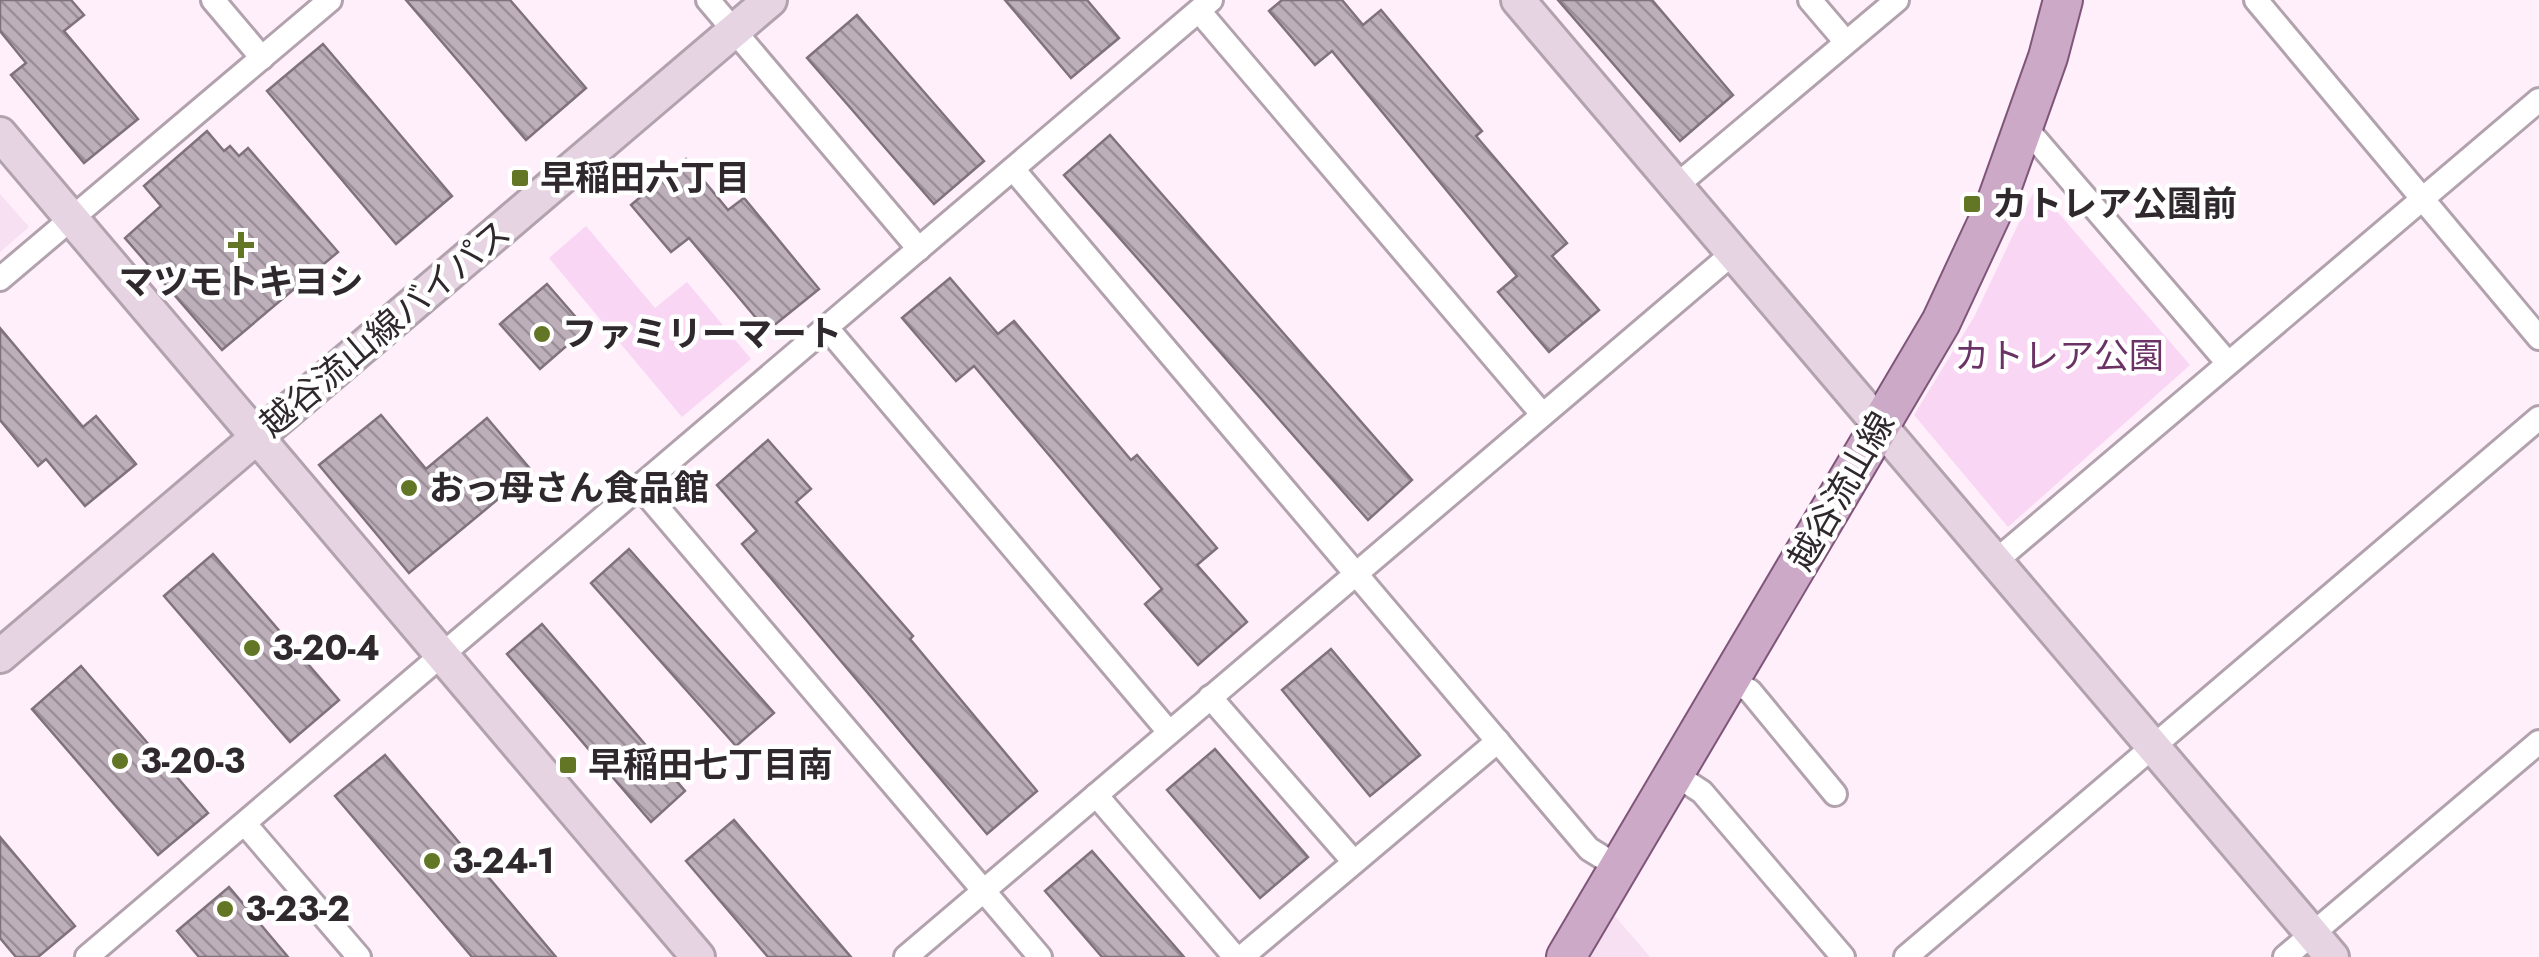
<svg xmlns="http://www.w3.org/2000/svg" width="2539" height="957" font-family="Jost,'Noto Sans JP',sans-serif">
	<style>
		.built { fill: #f6e0f2 }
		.park { fill: #f9d6f3 }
		.building { fill: url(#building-back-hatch); stroke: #80727d; stroke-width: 2.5 }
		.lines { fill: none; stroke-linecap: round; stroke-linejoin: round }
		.street-casing { stroke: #b1a2ae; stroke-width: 28 }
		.secondary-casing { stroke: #b1a2ae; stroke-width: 38 }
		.primary-casing { stroke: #7f5679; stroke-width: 42 }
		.street { stroke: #fff; stroke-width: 22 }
		.secondary { stroke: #e6d4e3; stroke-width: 32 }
		.primary { stroke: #cca9c7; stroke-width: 38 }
		.poi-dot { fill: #637626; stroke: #fff; stroke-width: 4 }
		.labels { text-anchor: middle; stroke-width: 9; stroke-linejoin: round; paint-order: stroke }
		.poi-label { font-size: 35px; font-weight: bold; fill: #2f292e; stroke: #fff; text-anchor: start }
		.street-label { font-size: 35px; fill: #2f292e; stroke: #fff }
		.park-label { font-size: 35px; fill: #6b3365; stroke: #fff }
	</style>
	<defs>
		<pattern id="building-back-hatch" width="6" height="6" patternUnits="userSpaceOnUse" patternTransform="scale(2.5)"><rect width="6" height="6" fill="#bdafba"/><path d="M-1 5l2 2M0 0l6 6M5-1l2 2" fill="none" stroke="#9a8e98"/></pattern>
	</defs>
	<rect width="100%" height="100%" fill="#feeffb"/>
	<g class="built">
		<polygon points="0,194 29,227 0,252"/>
		<polygon points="1614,915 1650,957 1590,957"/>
	</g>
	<g class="park">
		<polygon points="2036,187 2190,365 2008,527 1914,415 1974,317"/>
		<polygon points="586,226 655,308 687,282 751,359 682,417 549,258"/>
	</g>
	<g class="building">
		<polygon points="0,0 71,0 84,15 64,31 138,119 84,163 11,75 26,63 0,31"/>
		<polygon points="406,0 510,0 586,88 526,140"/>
		<polygon points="1005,0 1087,0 1119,38 1071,78"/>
		<polygon points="1282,0 1342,0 1363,25 1381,10 1482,131 1476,136 1567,243 1552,256 1599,310 1549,352 1498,292 1517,276 1332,51 1315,65 1269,11"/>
		<polygon points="1558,0 1652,0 1733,95 1680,141"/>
		<polygon points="857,15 984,161 934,204 807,58"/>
		<polygon points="323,44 452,196 396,244 267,91"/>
		<polygon points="207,131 224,151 230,146 239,156 248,148 338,252 222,350 125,238 161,206 144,186"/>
		<polygon points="1110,135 1412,480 1368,520 1064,175"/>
		<polygon points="686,159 728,210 744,198 819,289 767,331 689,238 671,252 631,205"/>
		<polygon points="950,278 998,334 1014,321 1131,460 1137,455 1217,548 1197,565 1247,622 1198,665 1145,604 1162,589 974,366 956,381 902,318"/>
		<polygon points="547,284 586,329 540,369 500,324"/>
		<polygon points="0,328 83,427 96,416 136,464 85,506 46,459 38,466 0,420"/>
		<polygon points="381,415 426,469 487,418 532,471 409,573 319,465"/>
		<polygon points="768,440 811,489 796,502 913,636 910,639 1037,791 987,834 742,544 757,531 717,485"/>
		<polygon points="629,549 774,713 736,746 591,583"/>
		<polygon points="213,554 339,700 290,742 164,596"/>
		<polygon points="542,624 685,791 651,822 507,654"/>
		<polygon points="1331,649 1420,755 1370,796 1282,690"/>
		<polygon points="81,666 208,813 158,855 32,709"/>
		<polygon points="1215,749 1308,857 1260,898 1167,790"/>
		<polygon points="385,755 556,957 472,957 335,796"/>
		<polygon points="734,820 851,957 768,957 686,861"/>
		<polygon points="0,837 75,926 38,957 16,957 0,938"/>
		<polygon points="1092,851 1184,957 1102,957 1045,891"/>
		<polygon points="229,887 288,957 199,957 177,931"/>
	</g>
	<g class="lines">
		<defs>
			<g id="street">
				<polyline points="213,0 262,58"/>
				<polyline points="708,0 919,249"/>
				<polyline points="1810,0 1845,41"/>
				<polyline points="2256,0 2539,338"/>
				<polyline points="1199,11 1542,414"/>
				<polyline points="2025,127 2227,362"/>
				<polyline points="1013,169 1589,849 1620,868"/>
				<polyline points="1676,186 1897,0"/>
				<polyline points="0,279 330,0"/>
				<polyline points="827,328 1169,732"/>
				<polyline points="641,488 1040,957"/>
				<polyline points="1997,560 2539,100"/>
				<polyline points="1731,680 1750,691 1835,794"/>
				<polyline points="1210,697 1354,862"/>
				<polyline points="1676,775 1702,792 1843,957"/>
				<polyline points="1096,795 1235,957"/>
				<polyline points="245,824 359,957"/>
				<polyline points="87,957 1211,0"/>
				<polyline points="906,957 1733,253"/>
				<polyline points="1242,957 1498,741"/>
				<polyline points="1906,957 2539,418"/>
				<polyline points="2285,957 2539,742"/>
			</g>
			<g id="secondary">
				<polyline points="1518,0 2332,957"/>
				<polyline points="0,134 698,957"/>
				<polyline points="0,656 770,0"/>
			</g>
			<polyline id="primary" points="1566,957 1941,322 1995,206 2048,57 2063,0"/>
		</defs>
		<use href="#street" class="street-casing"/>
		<use href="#secondary" class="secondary-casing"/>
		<use href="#primary" class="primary-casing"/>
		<use href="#street" class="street"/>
		<use href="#secondary" class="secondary"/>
		<use href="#primary" class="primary"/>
	</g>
	<g class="poi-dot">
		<rect x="510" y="168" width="20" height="20" rx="5"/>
		<rect x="1962" y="194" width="20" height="20" rx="5"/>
		<path d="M236 230h10v10h10v10h-10v10h-10v-10h-10v-10h10z"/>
		<circle cx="542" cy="334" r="10"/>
		<circle cx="409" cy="488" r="10"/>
		<circle cx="252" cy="648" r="10"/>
		<circle cx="120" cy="761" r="10"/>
		<rect x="558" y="755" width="20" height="20" rx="5"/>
		<circle cx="432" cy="861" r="10"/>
		<circle cx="225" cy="909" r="10"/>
	</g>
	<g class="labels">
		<g class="poi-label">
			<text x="540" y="190">早稲田六丁目</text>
			<text x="1992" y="216">カトレア公園前</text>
			<text x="241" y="294" text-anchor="middle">マツモトキヨシ</text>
			<text x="562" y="346">ファミリーマート</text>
			<text x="429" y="500">おっ母さん食品館</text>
			<text x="272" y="660">3-20-4</text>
			<text x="140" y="773">3-20-3</text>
			<text x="588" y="777">早稲田七丁目南</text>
			<text x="452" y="873">3-24-1</text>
			<text x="245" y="921">3-23-2</text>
		</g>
		<g class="street-label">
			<text transform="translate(385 328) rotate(-40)" y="12">越谷流山線バイパス</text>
			<text transform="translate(1841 491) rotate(-60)" y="12">越谷流山線</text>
		</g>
		<g class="park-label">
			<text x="2059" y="368">カトレア公園</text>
		</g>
	</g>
</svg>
